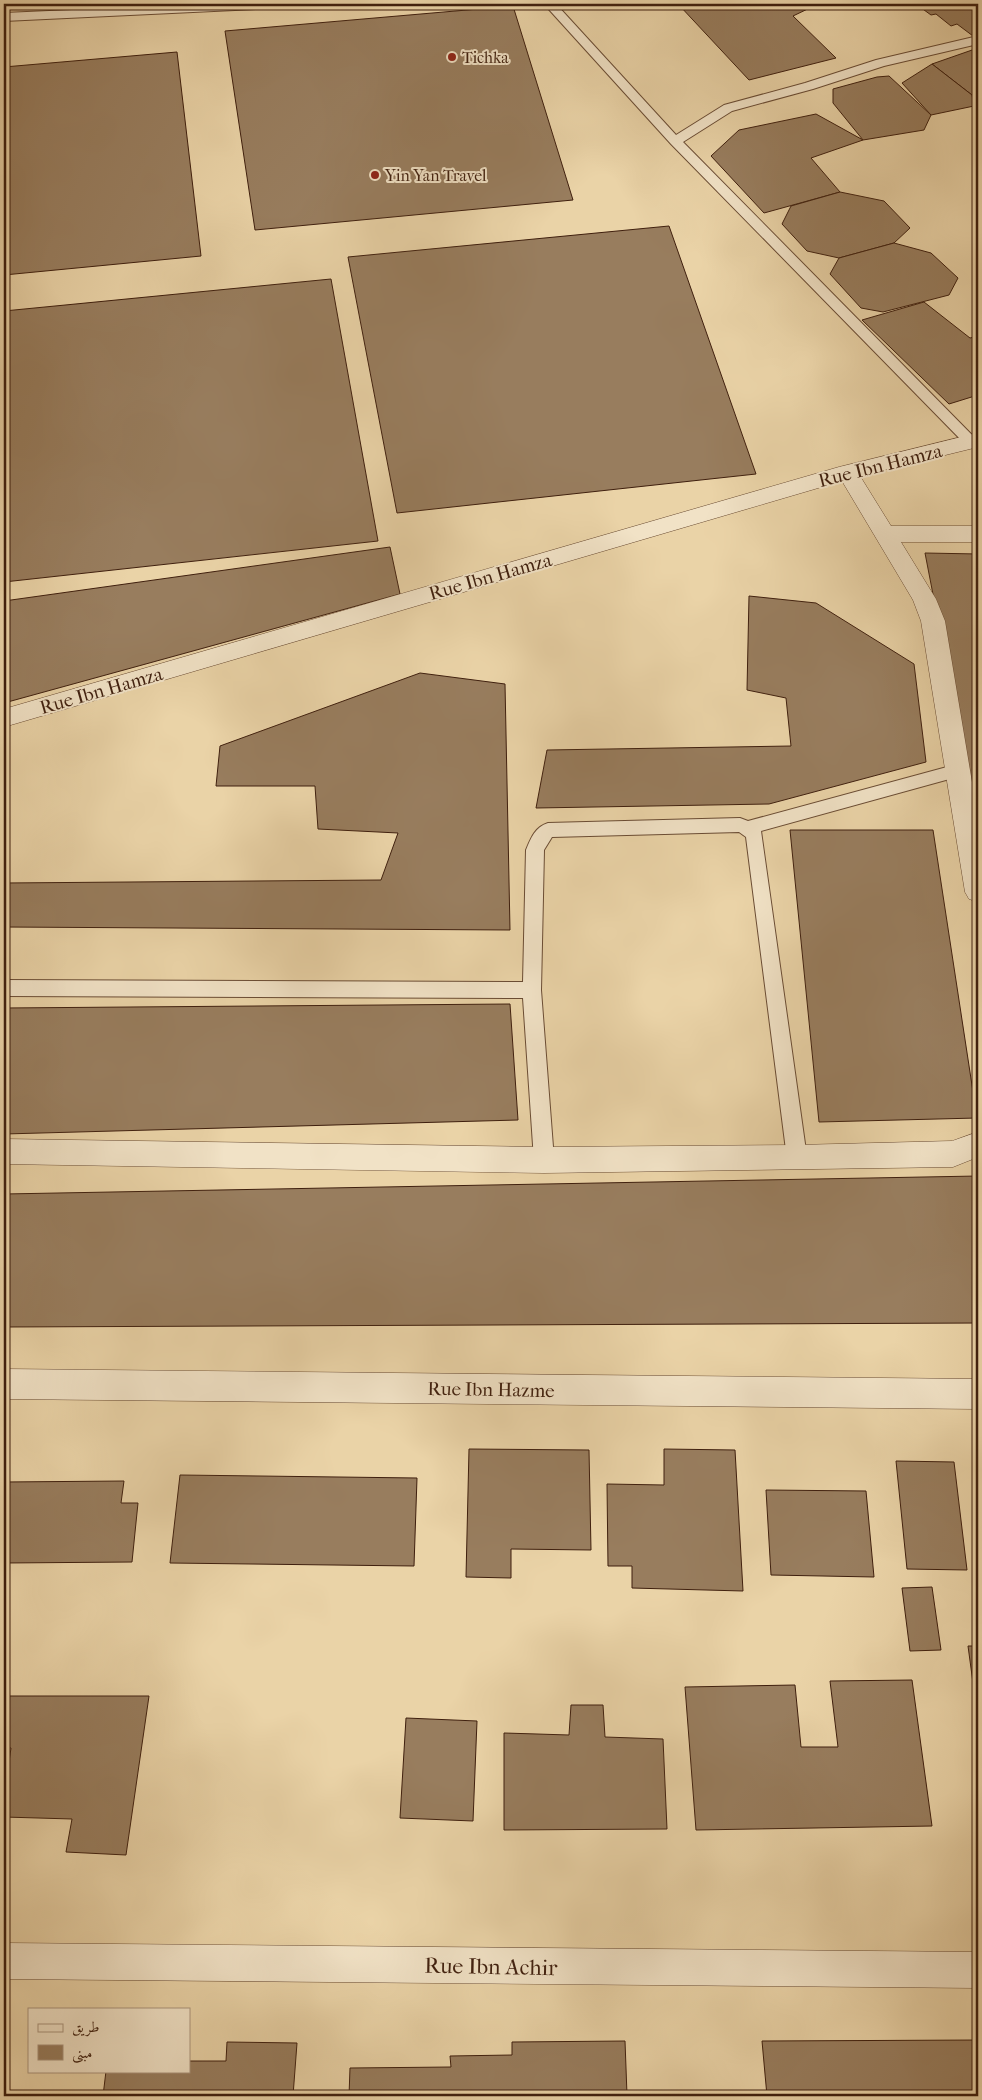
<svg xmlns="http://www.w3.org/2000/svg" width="982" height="2100" font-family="'IM FELL French Canon',Amiri,serif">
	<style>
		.building { fill: #987d5e; stroke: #3f1f0e }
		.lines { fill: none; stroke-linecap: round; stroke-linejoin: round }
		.lane-casing { stroke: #6a4c34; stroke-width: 2 }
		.street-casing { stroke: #6a4c34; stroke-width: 1 }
		.lane { fill: #f1e2c6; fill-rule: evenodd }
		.street { fill: #f1e2c6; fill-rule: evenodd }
		.poi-dot { fill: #8f2418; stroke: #f1e2c6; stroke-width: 2 }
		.labels { text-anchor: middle; stroke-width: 4; stroke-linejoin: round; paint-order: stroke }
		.far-poi-label { font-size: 16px; fill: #3f1f0e; stroke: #f1e2c6; text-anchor: start }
		.street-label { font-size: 19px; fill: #3f1f0e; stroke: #f1e2c6 }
		.near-street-label { font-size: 22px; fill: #3f1f0e; stroke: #f1e2c6 }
	</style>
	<rect width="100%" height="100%" fill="#ead3a7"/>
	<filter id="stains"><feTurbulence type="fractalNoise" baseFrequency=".004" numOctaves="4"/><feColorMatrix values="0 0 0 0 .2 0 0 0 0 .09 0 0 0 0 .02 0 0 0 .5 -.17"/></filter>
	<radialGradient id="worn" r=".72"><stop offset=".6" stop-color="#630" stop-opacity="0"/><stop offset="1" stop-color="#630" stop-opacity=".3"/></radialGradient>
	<g class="building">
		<polygon points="680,4 818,4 793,16 836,58 749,80 679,5"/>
		<polygon points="929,4 978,4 978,34 973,36 957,24 951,26 936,14 931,15 920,7"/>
		<polygon points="513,6 573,200 255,230 225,31"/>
		<polygon points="975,49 978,50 978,87 972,95 932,64"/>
		<polygon points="177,52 201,256 4,275 4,67"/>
		<polygon points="932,64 972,95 974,106 931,115 902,83"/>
		<polygon points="889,76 931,115 924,130 863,140 833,103 833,89 877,77"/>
		<polygon points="816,114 863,140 811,158 840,192 764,213 711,156 739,130"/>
		<polygon points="840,192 884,201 910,228 894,243 839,258 807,251 782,224 791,206"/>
		<polygon points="669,226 756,474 397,513 348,257"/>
		<polygon points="894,243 931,253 958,278 949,295 883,312 861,308 830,274 839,258"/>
		<polygon points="331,279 378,541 4,582 4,311"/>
		<polygon points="924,302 970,338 978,336 978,395 949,404 862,320"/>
		<polygon points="390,547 400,594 4,703 4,601"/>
		<polygon points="925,553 978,554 978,827"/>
		<polygon points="749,596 816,603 914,664 926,762 769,804 536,808 547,750 791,746 786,698 747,690"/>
		<polygon points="420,673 505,684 510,930 4,927 4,883 381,880 398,833 318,829 315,786 216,786 220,746"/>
		<polygon points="790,830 933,830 977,1118 819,1122"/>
		<polygon points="510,1004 518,1120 4,1134 4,1008"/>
		<polygon points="978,1176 978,1323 4,1327 4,1194"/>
		<polygon points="469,1449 589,1450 591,1550 511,1549 511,1578 466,1577"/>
		<polygon points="664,1449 735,1450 743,1591 632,1588 632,1566 608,1566 607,1484 664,1485"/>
		<polygon points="896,1461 954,1462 967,1570 907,1569"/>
		<polygon points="180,1475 417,1478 414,1566 170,1563"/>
		<polygon points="124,1481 121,1503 138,1503 132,1562 4,1563 4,1482"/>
		<polygon points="766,1490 866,1491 874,1577 771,1575"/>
		<polygon points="932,1587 941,1650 910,1651 902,1588"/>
		<polygon points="968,1646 978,1646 978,1720"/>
		<polygon points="912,1680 932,1826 696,1830 685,1687 795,1685 801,1747 838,1747 830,1681"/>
		<polygon points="4,1696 149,1696 126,1855 66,1852 72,1819 4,1817 4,1796 11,1748 4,1747"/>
		<polygon points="571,1705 603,1705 605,1737 663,1739 667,1829 504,1830 504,1733 569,1735"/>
		<polygon points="406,1718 477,1721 473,1821 400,1818"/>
		<polygon points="978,2040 978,2096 767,2096 762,2041"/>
		<polygon points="625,2041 627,2095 645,2096 349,2096 350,2068 451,2067 450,2056 512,2055 512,2042"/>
		<polygon points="227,2042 297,2043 293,2096 103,2096 106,2071 189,2071 189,2061 226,2061"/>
	</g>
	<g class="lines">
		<defs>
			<g id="lane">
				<polygon points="208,4 283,4 277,8 4,21 4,13"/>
				<polygon points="544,4 556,4 676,135 724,105 805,83 876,60 978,36 978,44 884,66 813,89 732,111 683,142 976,439 978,442 976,445 966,445 671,144"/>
				<path d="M958,764L964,765L966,770L964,775L761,831L807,1158L804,1164L797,1167L790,1164L787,1158L746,837L739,832L552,837L544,850L541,990L554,1160L551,1166L544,1169L537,1166L534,1160L523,998L4,996V980L523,982L526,850C531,838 535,827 548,823L740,818L748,821Z"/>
			</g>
			<g id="street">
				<polygon points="978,433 978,447 860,476 891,526 978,526 978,542 901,542 936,599 945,621 978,818 978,902 969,899 965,892 921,621 913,600 842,481 4,727 4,709 839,467"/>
				<polygon points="978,1132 978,1157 953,1167 544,1173 4,1164 4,1139 544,1147 797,1145 952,1141"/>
				<polygon points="4,1369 978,1379 978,1409 4,1399"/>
				<polygon points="4,1943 978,1952 978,1988 4,1979"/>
			</g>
		</defs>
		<use href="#lane" class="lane-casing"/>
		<use href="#street" class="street-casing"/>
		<use href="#lane" class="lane"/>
		<use href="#street" class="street"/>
	</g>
	<g class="poi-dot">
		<circle cx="452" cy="57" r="5"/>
		<circle cx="375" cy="175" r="5"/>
	</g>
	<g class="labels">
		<g class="far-poi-label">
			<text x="462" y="63">Tichka</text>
			<text x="385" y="181">Yin Yan Travel</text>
		</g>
		<g class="street-label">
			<text transform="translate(880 465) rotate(-14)" y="7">Rue Ibn Hamza</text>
			<text transform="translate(490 576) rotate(-16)" y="7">Rue Ibn Hamza</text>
			<text transform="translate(101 690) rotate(-16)" y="7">Rue Ibn Hamza</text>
			<text transform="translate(491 1389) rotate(1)" y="7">Rue Ibn Hazme</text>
		</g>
		<g class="near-street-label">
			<text transform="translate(491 1966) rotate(1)" y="8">Rue Ibn Achir</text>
		</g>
	</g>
	<rect width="982" height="2100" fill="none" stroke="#ead3a7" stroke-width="20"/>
	<rect x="5" y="5" width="972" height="2090" fill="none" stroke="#3f1f0e" stroke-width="2.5"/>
	<rect x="10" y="10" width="962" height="2080" fill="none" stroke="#3f1f0e"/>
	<rect x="28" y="2008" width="162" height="65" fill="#f1e2c6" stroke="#aa947c"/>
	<rect x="38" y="2024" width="25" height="8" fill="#f1e2c6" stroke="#aa947c"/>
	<text x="72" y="2032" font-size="15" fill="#3f1f0e">طريق</text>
	<rect x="38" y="2045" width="25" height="15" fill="#987d5e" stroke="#aa947c"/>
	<text x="72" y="2058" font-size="15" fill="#3f1f0e">مبنى</text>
	<rect width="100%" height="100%" filter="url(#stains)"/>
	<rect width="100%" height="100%" fill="url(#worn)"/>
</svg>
